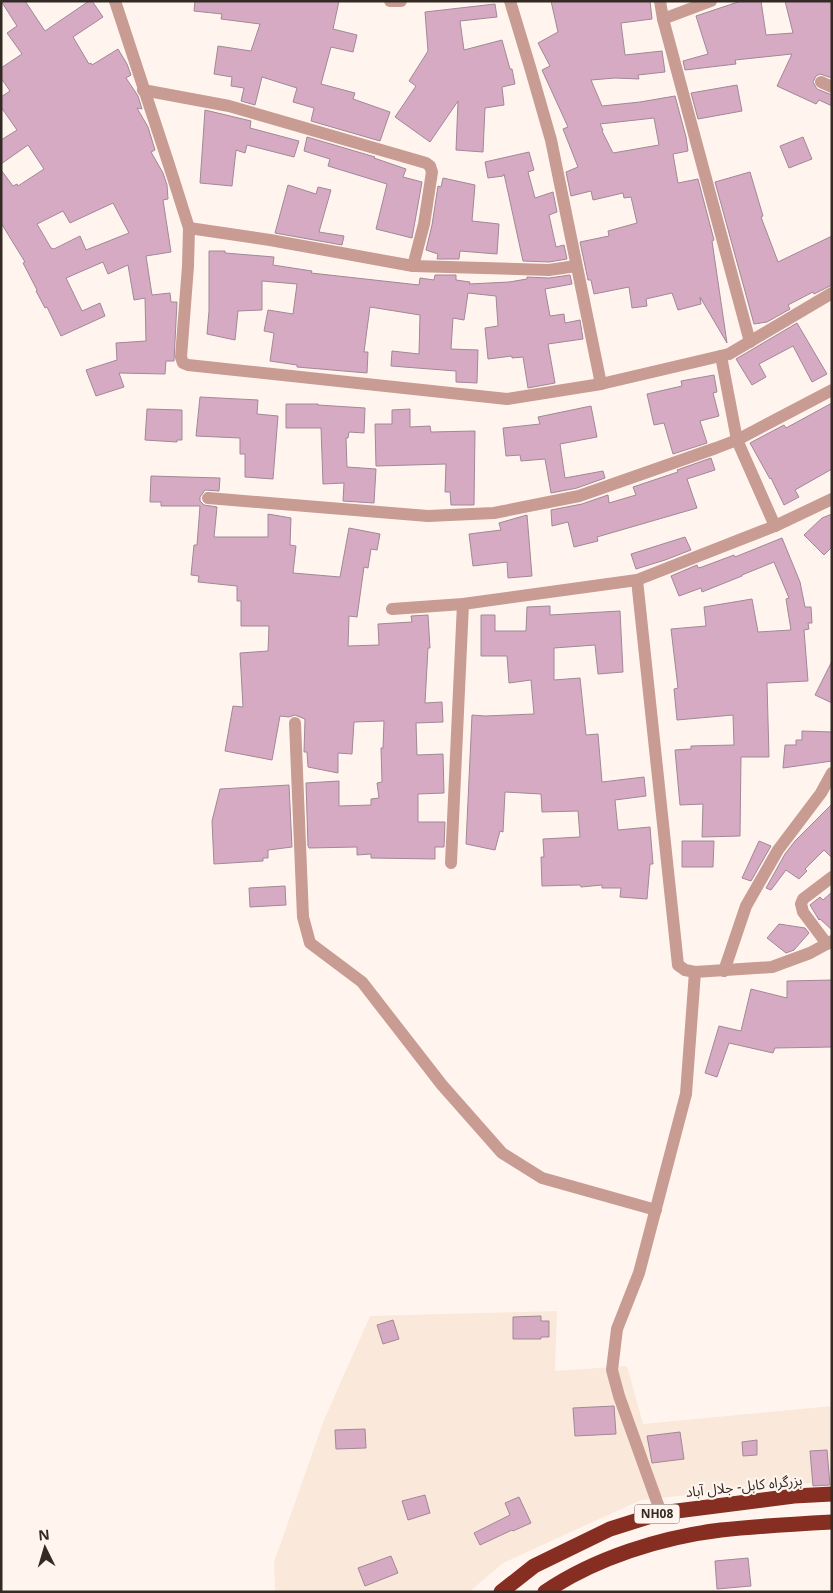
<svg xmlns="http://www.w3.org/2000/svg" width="833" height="1593" font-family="'Noto Sans','Noto Sans Arabic',sans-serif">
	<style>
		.built { fill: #fae8da }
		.building { fill: #d7aac4; stroke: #a18896; fill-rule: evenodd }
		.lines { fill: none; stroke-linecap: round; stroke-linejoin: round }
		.minor { stroke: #c89b93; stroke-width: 12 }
		.highway { stroke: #852e21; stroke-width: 15 }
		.labels { text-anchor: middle; stroke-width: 4.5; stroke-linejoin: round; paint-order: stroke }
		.shield { fill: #fff5ee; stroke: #706761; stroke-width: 1 }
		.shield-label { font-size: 12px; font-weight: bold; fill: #332a24 }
		.street-label { font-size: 14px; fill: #332a24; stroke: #fff5ee }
	</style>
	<rect width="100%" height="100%" fill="#fff5ee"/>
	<polygon class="built" points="557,1311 555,1371 627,1366 643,1424 832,1406 832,1482 793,1484 641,1500 503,1563 469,1592 275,1592 274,1562 324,1420 370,1316"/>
	<g class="building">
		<path d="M1,1H25L45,31L89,1H92L103,17L73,37L89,64L91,63L92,65L118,49L127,64L131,75L126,78L138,96L142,109L137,108L148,127L155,150L151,152L163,173L167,185L168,199L163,200L171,252L146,256L152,295L170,293L171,302H177L174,361H166L165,374L119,373L124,387L96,396L86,370L117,360L116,343L146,341L145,298L134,300L128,265L108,274L103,262L66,278L82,311L100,303L105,316L61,336L47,307L45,308L36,291L37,290L23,263L25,262L1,223V170L13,186L17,184L18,186L44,169L28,145L1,164V140L17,130L1,107V97L10,91L1,78V68L22,54L7,33L17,26ZM113,203L129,233L86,250L80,236L54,249L51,248L37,224L63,211L70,223Z"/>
		<polygon points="195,1 339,1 333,29 357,35 353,52 331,47 321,84 355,93 353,99 390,112 380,141 311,121 314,108 293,102 297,88 262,77 255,105 241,101 244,88 231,86 232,77 214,74 218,46 251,51 260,24 221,19 222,14 194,11"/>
		<path d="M551,1H650L652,19L621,23L625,55L662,51L665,72L638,75L639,79L615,78L591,80L602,106L640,102L675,96L686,137L688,151L673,154L678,183L698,179L714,240L712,241L727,343L700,297L701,304L678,310L672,293L646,299L647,306L632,308L629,287L594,294L591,280H588L580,242L609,236L608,231L637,223L631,197L624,198L623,193L593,200L591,191L571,196L566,172L578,167L563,129L568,127L542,70L550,66L538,43L558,32ZM654,118L659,145L613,153L602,131L603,130L600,124Z"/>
		<polygon points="741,1 761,1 766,35 793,33 785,1 832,1 832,78 820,74 816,76 813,82 817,89 832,95 832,106 819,100 816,104 777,86 792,54 735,60 736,64 685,70 683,61 708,54 696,16"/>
		<polygon points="495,4 497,17 460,21 464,50 502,40 510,69 512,69 515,84 502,87 504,105 485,108 483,152 456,150 458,101 430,142 395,117 416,86 409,81 428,51 425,12"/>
		<polygon points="737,85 742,111 698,119 691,93"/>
		<polygon points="205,110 251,121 250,128 299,141 294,157 247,145 245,153 236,150 232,186 200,183"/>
		<polygon points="307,137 375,157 374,158 406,169 403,177 422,182 412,238 376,229 387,184 328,166 330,159 304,151"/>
		<polygon points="803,137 812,159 789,168 780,146"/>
		<polygon points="529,152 534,170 528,172 535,198 553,192 557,212 549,215 556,247 564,245 567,259 549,262 523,261 504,174 503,176 488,178 485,162"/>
		<polygon points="750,172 763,216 761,217 778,262 832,236 832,285 814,294 813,292 788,305 790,309 767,322 754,324 715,182"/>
		<polygon points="443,178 475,185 472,221 499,224 497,254 460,251 459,259 437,259 438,254 426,250 432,225 438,186 441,187"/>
		<polygon points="288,185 316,194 318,187 331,190 319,232 344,236 342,245 275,233"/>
		<polygon points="209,251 225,251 225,253 274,257 273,265 312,271 311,273 419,285 420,278 434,280 435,275 456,275 456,280 470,282 469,284 509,282 527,279 527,277 549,278 570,275 572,284 545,289 550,316 564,314 565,323 580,320 583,339 548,344 555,383 528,388 523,357 512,358 512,356 488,359 485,328 498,326 496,296 468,293 464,320 453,318 451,349 478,350 477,383 456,382 456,371 391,366 392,351 419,354 420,315 370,307 364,352 368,352 367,373 297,367 297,365 270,361 274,333 264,331 268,310 293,314 297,284 262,281 262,310 238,311 235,340 207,334 209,311"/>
		<polygon points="797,323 827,374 812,382 793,346 759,364 766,377 752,385 736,359"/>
		<polygon points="714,375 717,392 713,393 719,416 700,421 707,443 673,454 664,423 654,425 647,394 682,386 681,381"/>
		<polygon points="200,397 258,400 257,414 278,416 273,479 245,477 245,454 240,454 240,438 196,436"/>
		<polygon points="832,403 832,469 795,490 799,497 784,505 771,478 770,479 750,443 784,425 786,428"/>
		<polygon points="286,404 318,404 318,405 365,408 364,433 349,432 348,438 346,438 347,467 376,469 374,503 343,501 344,483 323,484 321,428 286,428"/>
		<polygon points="591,406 597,437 560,444 565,478 603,471 605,478 577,488 551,493 545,459 521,461 520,455 506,456 503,428 540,424 538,417"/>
		<polygon points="147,409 182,410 182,440 177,440 177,442 145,440"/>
		<polygon points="410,409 410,427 430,426 431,432 475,431 474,505 451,505 450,492 445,492 446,464 376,466 375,424 392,424 392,410"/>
		<polygon points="711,458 715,470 687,479 697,508 597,537 598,541 574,547 568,522 552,526 551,510 582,504 608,495 609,503 636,495 633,487 678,472 677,470"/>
		<polygon points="151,476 220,478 219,491 205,490 200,497 200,501 204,505 217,507 214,537 268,537 268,514 291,518 290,545 296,546 293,573 340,577 349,528 380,534 377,550 371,549 368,568 364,567 357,617 349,616 348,646 379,645 378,624 412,622 411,616 428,615 430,648 428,648 425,703 442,702 443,722 416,723 417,755 443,754 444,793 418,794 418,822 445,822 444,847 435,847 435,859 371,858 371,854 357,855 357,847 309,848 308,846 306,783 339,781 339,806 371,805 371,799 379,798 377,783 382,782 381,748 383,748 384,721 354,722 352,754 338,753 338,773 308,767 307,752 304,752 305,719 295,715 289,717 280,716 272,760 225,751 233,706 243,707 240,653 268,651 269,626 241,626 241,601 237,601 237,586 198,582 199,576 191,575 194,545 197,545 200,506 161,506 161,502 150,502"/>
		<polygon points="832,514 832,547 824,555 804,535 822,518"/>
		<polygon points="527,515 532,576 508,578 507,562 473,566 469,534 501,530 499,523"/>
		<polygon points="685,537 691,550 665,560 636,569 631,554"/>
		<polygon points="782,538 800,582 805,607 811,607 812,623 808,623 809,629 804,630 808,681 767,683 769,757 741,757 740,836 702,837 703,804 680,805 675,750 691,749 691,746 734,745 733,715 677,720 674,689 678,688 671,629 706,626 704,607 752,599 758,632 791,630 786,599 789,598 774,562 742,575 742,576 702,592 701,588 679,596 671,576 697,565 698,568 702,567 734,555 735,557"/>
		<polygon points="550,606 550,615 620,611 623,672 598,674 595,645 554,648 554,680 580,678 586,735 598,734 602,782 644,777 646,796 615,800 618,830 650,827 653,864 650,864 647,899 620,897 621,888 602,888 602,885 581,887 580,885 542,886 541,857 544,857 543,839 580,837 578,811 542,812 541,794 505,792 503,832 500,831 495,850 466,844 472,715 485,716 534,714 531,680 509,683 507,656 481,656 481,615 495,615 495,631 526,631 527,607"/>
		<polygon points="832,661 832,703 815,695"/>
		<polygon points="802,731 832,732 832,761 783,768 785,745 796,745 796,740 802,740"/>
		<polygon points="289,785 292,847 268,850 268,858 263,858 263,861 214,864 212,821 220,789"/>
		<polygon points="832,804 832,858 824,850 805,869 807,871 799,879 786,870 771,890 766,888 785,854 795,841"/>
		<polygon points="682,841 714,841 713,867 682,867"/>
		<polygon points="759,841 771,846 751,881 742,878"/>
		<polygon points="285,886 286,905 250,907 249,888"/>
		<polygon points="832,892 832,930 820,919 819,920 810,905 820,897 823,900"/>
		<polygon points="779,924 805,928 809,933 794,950 786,953 767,938"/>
		<polygon points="832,980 832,1047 775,1048 773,1053 729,1043 717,1077 705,1073 719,1026 741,1031 751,989 787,998 787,981"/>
		<polygon points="541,1316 541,1321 549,1321 549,1337 541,1337 541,1339 513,1339 513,1317"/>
		<polygon points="393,1320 399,1339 383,1344 377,1325"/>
		<polygon points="614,1406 616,1434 575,1436 573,1408"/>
		<polygon points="365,1429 366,1448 336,1449 335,1430"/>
		<polygon points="680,1432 684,1459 652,1463 647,1436"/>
		<polygon points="757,1440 757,1455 743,1456 742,1442"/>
		<polygon points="827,1450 830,1485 813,1486 810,1451"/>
		<polygon points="425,1495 430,1513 408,1520 402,1501"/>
		<polygon points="519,1497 531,1523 513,1531 512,1530 480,1545 474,1533 510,1515 505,1503"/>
		<polygon points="391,1556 398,1573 365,1586 358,1568"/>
		<polygon points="748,1558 751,1586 717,1589 715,1561"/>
	</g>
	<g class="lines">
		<g class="minor">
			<polyline points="115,1 169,165 189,228 188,266 181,357 183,363 188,365 507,399 601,384 729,354 832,293"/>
			<polyline points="390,1 401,1"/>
			<polyline points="510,1 530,67 551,140 601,384"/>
			<polyline points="660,1 663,19 750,342"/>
			<polyline points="663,19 711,1"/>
			<polyline points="821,82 832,87"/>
			<polyline points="143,90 229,106 426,163 430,166 432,172 424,224 413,266"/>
			<polyline points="189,228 270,240 413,266 549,270 576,266"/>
			<polyline points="721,356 737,440 775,526"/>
			<polyline points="208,498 428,516 494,513 579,496 716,448 737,440 832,390"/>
			<polyline points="637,580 678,965 685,970 695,972 772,967 810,953 832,941"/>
			<polyline points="392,609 463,604 637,580 775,526 832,499"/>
			<polyline points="295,723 303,917 310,943 362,982 442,1085 502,1153 542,1178 656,1210"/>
			<polyline points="451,863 463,604"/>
			<polyline points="827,944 803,912 801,904 803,899 832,877"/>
			<polyline points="724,971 746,906 778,850 821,793 832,773"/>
			<polyline points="661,1513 619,1396 612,1370 617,1329 639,1273 686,1094 695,972"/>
		</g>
		<g class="highway">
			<polyline points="501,1592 534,1566 610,1529 661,1513 794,1496 832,1494"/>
			<path d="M545,1592C595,1558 662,1537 721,1530C758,1526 795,1524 832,1522"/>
		</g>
	</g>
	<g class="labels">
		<rect class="shield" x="634.5" y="1504.5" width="45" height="19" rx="4"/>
		<g class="shield-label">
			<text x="657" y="1518">NH08</text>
		</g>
		<g class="street-label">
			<text transform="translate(744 1486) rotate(-6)" y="5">بزرگراه کابل- جلال آباد</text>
		</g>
	</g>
	<rect width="833" height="1593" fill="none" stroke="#332a24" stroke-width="5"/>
	<g transform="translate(45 1548) rotate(355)" stroke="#fff5ee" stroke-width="4" paint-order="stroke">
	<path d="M0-4L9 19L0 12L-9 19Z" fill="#332a24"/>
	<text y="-8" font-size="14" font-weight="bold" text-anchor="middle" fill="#332a24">N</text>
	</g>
</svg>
